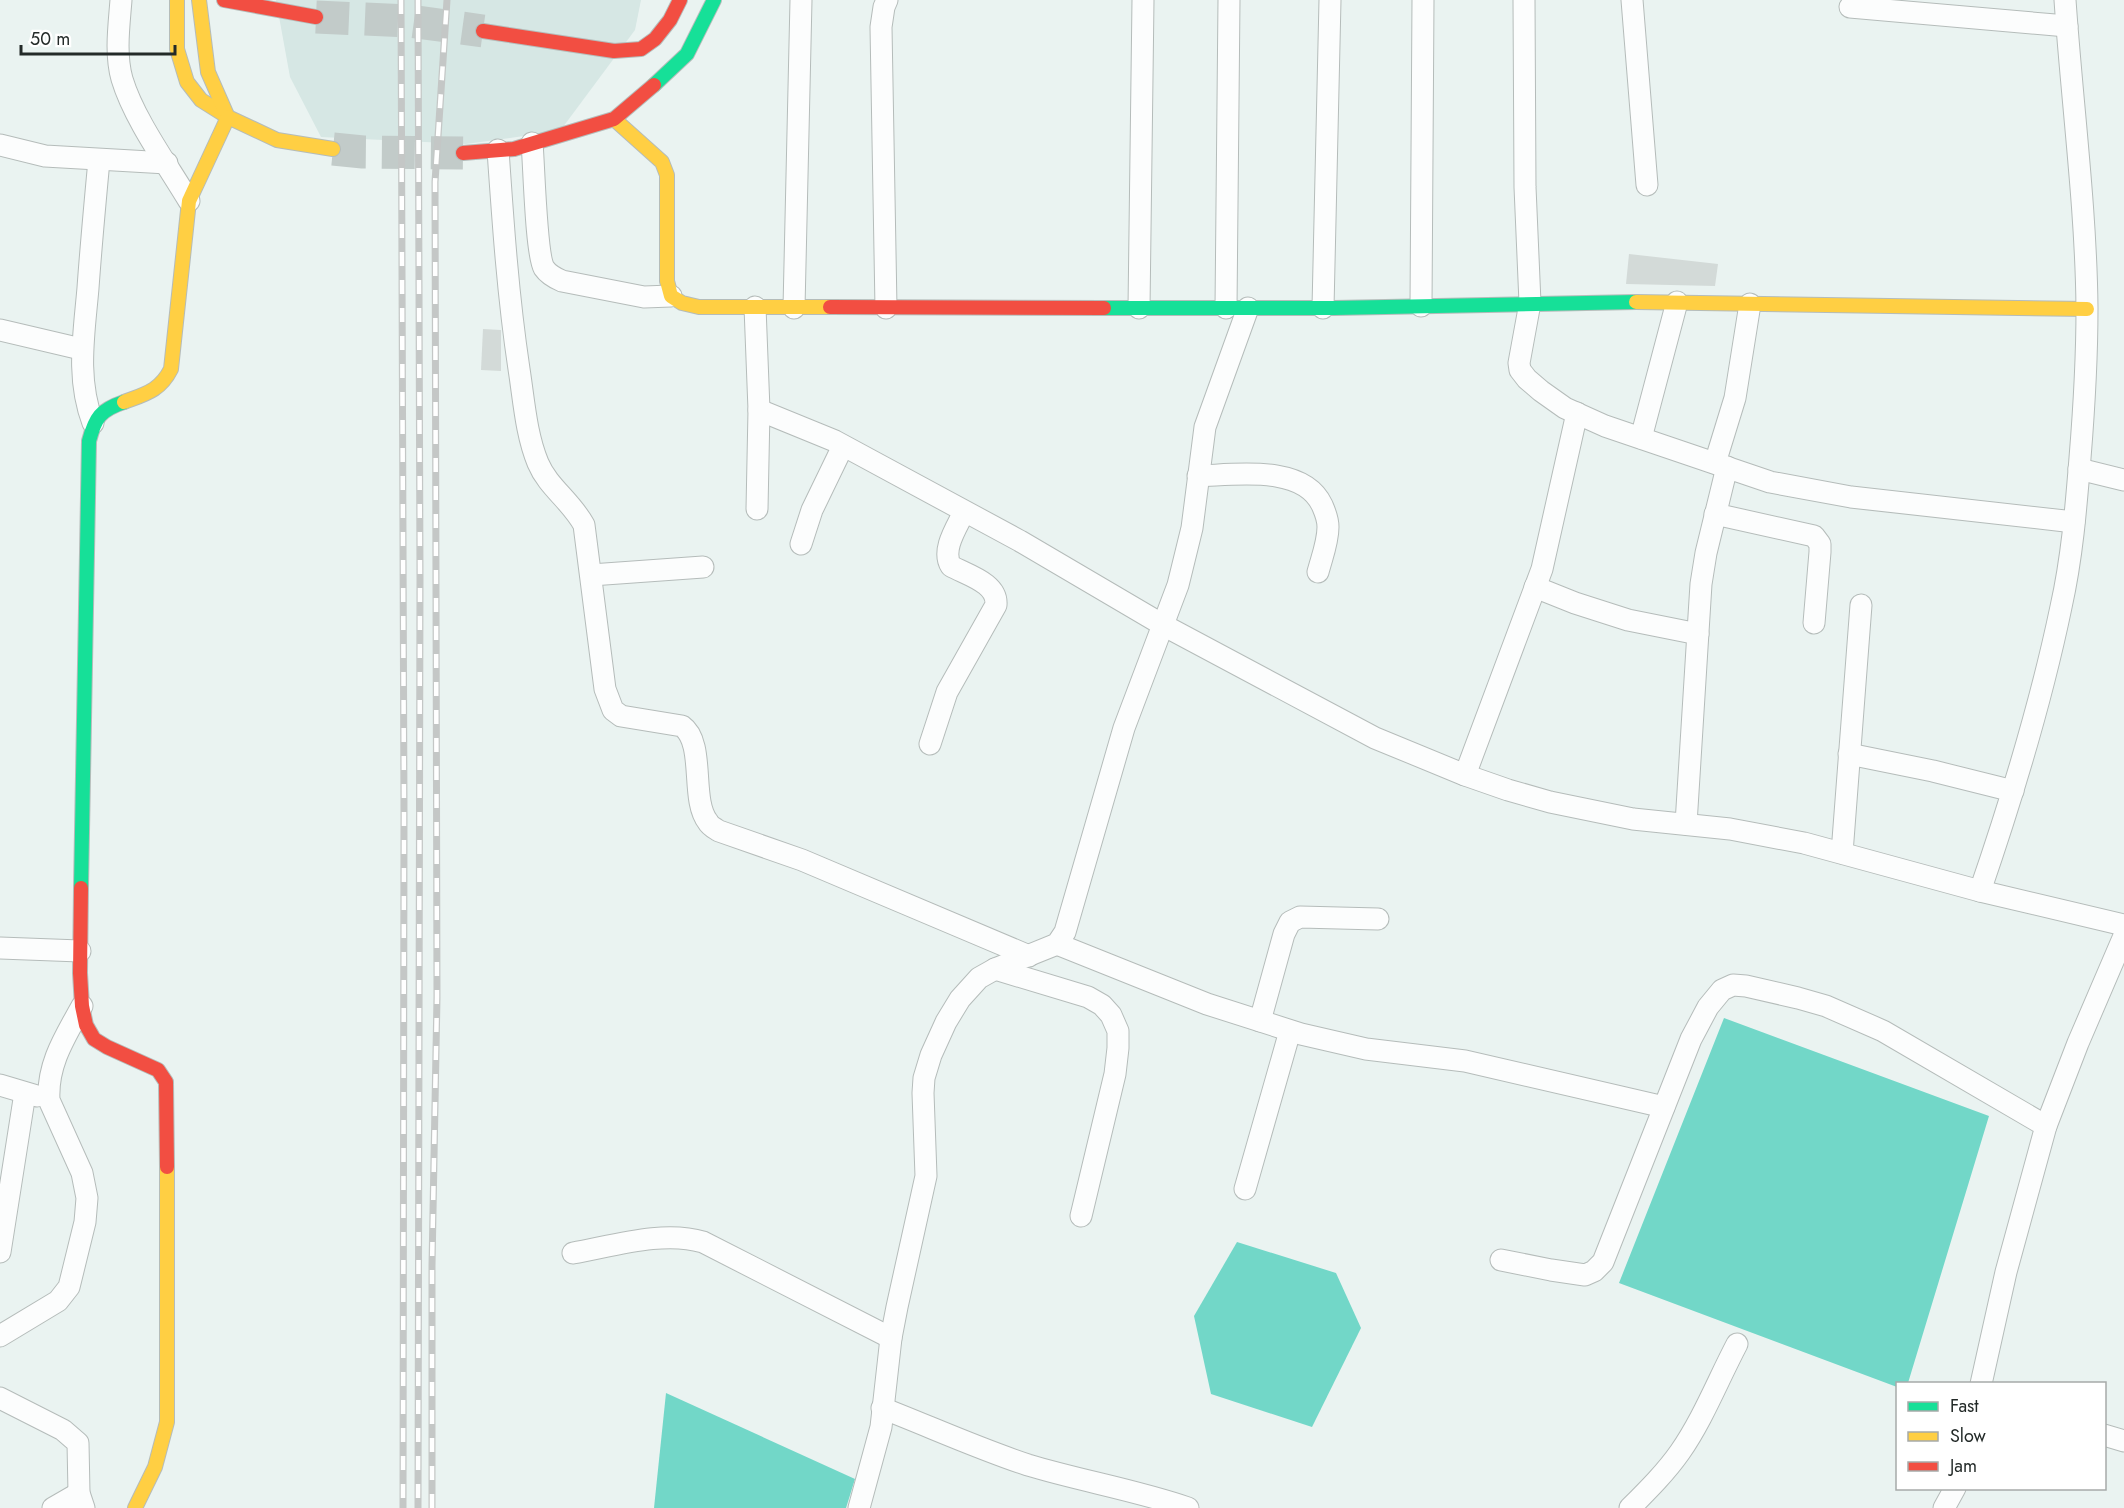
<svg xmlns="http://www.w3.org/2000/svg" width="2124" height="1508" font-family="Jost,sans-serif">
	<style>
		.built { fill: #d6e7e4 }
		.water { fill: #72d7c8 }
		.building { fill: #d3dad8 }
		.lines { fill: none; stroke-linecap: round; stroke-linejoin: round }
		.primary-tunnel { stroke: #c2cbc9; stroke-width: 33; stroke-dasharray: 33 16; stroke-linecap: butt }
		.street-casing { stroke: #b5bcba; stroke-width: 23 }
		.fast-casing { stroke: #b5bcba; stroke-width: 16 }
		.slow-casing { stroke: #b5bcba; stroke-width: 16 }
		.jam-casing { stroke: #b5bcba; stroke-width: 16 }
		.street { stroke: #fcfdfd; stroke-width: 21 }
		.fast { stroke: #16e098; stroke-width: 14 }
		.slow { stroke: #ffcf43; stroke-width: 14 }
		.jam { stroke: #f24e42; stroke-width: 14 }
		.rail-casing { stroke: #c4c7c6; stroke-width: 7 }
		.rail { stroke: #fff; stroke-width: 4.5; stroke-dasharray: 14; stroke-linecap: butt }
	</style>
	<rect width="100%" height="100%" fill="#eaf3f1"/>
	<polygon class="built" points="276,0 641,0 635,30 560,131 466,144 321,137 290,77"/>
	<g class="water">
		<polygon points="1724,1018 1989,1116 1908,1383 1898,1384 1897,1387 1619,1283"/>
		<polygon points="1237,1242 1336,1273 1361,1328 1312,1427 1211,1394 1194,1316"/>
		<polygon points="666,1393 855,1479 846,1508 654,1508"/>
	</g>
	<g class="building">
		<polygon points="1629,254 1718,264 1715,286 1626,284"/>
		<polygon points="483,329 501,330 501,371 481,370"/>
	</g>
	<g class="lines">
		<g class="primary-tunnel">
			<polyline points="316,17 410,21 483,31"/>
			<polyline points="333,149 363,152 463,153"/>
		</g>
		<defs>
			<g id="street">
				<path d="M121,0C119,26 115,54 122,79C134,119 167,164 189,201"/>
				<polyline points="1524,0 1525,187 1530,303 1519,363 1520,370 1527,379 1541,391 1565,408 1605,426 1770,482 1851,497 2074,522"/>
				<polyline points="1632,0 1647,185"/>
				<polyline points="1850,7 2067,26"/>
				<path d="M532,143C534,165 536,254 544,268C548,274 555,278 562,281L644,297L671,296"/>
				<polyline points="0,145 45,156 167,163"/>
				<path d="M498,150C503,223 508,296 519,369C524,401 526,434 538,463C548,487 571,501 584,525L605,689L613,710L621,716L682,726C706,743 690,800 708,822C710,826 716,829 719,831L802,860L1029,956"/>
				<polyline points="1421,306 1423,0"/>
				<polyline points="755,307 759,410 757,509"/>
				<polyline points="794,308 801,0"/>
				<polyline points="886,308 881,27 884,7 887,0"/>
				<polyline points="1139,308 1143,0"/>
				<polyline points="1226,308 1229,0"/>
				<polyline points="1323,308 1330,0"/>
				<polyline points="0,330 81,349"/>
				<polyline points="759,410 835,441 1020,541 1163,625 1375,738 1465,775 1508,790 1550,802 1633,819 1730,829 1804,843 1980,891 2124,925"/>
				<path d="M93,423C76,378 84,335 88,288C91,245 95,203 99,160"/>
				<polyline points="1641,438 1677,302"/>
				<polyline points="1715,463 1735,398 1750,304"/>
				<polyline points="2079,469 2124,480"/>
				<path d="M1198,476C1235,475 1303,464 1322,505C1325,512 1328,518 1328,527C1328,542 1322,557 1318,572"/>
				<polyline points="1715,514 1814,536 1820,544 1820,552 1814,623"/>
				<polyline points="801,544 812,510 843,446"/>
				<polyline points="591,575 703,567"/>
				<polyline points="1535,587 1575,603 1628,620 1698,634"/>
				<path d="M930,744L947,692L996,605C998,583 967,575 951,566C941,550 957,527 964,512"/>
				<polyline points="1849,754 1933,771 2013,791"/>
				<polyline points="1465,775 1542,569 1577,413"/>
				<polyline points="1686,824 1701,584 1706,553 1727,467"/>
				<polyline points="1842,853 1861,605"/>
				<path d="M1980,891C2012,798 2041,703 2061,607C2072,558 2076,508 2080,458C2084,409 2087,358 2087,308C2086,207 2072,102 2065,0"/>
				<polyline points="1057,944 1207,1004 1301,1034 1366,1049 1465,1061 1664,1107"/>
				<polyline points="0,948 80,951"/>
				<polyline points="995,969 1088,997 1102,1005 1111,1015 1118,1031 1118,1048 1115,1074 1081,1216"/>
				<polyline points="1260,1021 1284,934 1290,922 1300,917 1378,919"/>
				<polyline points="0,1085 37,1096"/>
				<polyline points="1245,1189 1290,1031"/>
				<polyline points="0,1252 25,1093"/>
				<path d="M573,1253C613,1246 663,1230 703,1242L891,1338"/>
				<polyline points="1501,1260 1551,1270 1585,1275 1594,1271 1603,1262 1691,1039 1708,1007 1722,990 1733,985 1746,986 1798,998 1826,1006 1883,1031 2046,1126"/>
				<path d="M0,1336L58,1301L69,1287L85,1222L87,1198L82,1173L49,1100C47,1064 65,1037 82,1006"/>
				<polyline points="1981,1384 2006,1272 2046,1126 2078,1043 2124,936"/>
				<polyline points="0,1398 63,1430 78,1443 79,1493 84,1508"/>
				<path d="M882,1408C931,1427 979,1449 1028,1465C1081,1481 1136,1490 1188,1508"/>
				<polyline points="2104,1435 2124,1441"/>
				<polyline points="53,1508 79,1493"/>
				<polyline points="859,1508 881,1427 891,1338 897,1307 926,1176 923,1093 924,1078 931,1055 946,1022 960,999 979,978 995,969 1057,944 1065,932 1124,728 1178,585 1192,528 1205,427 1248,308"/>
				<path d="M1630,1508C1648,1490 1666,1472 1680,1452C1703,1419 1718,1380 1737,1344"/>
				<polyline points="1944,1508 1955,1488"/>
			</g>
			<g id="fast">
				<polyline points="654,85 687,54 714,0"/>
				<polyline points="1104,308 1334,308 1636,302"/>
				<path d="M81,888L89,441C95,418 100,410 124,402"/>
			</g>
			<g id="slow">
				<polyline points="177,0 177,49 187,82 201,100 228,117 277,140 333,149"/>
				<polyline points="199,0 208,72 226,113"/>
				<polyline points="614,119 662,162 667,175 667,281 671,296 682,303 699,307 830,307"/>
				<polyline points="1636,302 2087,309"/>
				<path d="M124,402C145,394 160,391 171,369L189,201L228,117"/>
				<polyline points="135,1508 155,1467 167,1422 167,1167"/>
			</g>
			<g id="jam">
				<polyline points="224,0 316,17"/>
				<polyline points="483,31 614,51 641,49 655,39 670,20 680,0"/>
				<polyline points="463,153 514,149 614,119 654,85"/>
				<polyline points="830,307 1104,308"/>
				<polyline points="81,888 80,973 82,1006 86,1025 94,1039 107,1047 158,1070 166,1082 167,1167"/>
			</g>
		</defs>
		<use href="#street" class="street-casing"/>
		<use href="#fast" class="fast-casing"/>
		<use href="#slow" class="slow-casing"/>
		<use href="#jam" class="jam-casing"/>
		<use href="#street" class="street"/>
		<use href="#fast" class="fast"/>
		<use href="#slow" class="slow"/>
		<use href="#jam" class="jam"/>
		<defs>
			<g id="rail">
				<polyline points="401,0 404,813 403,1508"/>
				<polyline points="418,0 420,577 418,1508"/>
				<polyline points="432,1508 432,1266 437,997 435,182 447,0"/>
			</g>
		</defs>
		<use href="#rail" class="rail-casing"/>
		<use href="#rail" class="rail"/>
	</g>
	<rect x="1896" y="1382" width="210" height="108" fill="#ffffff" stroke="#a7aaa9" stroke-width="1.5"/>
	<rect x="1908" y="1402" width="30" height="9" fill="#16e098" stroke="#a7aaa9" stroke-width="1.5"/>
	<text x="1950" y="1412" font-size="18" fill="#232a28">Fast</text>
	<rect x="1908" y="1432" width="30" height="9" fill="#ffcf43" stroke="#a7aaa9" stroke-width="1.5"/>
	<text x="1950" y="1442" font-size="18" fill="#232a28">Slow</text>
	<rect x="1908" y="1462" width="30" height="9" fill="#f24e42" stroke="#a7aaa9" stroke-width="1.5"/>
	<text x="1950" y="1472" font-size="18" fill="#232a28">Jam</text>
	<path d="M21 45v9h154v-9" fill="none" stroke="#232a28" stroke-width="3"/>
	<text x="30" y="45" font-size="18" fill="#232a28" stroke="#ffffff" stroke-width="4.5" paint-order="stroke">50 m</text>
</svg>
